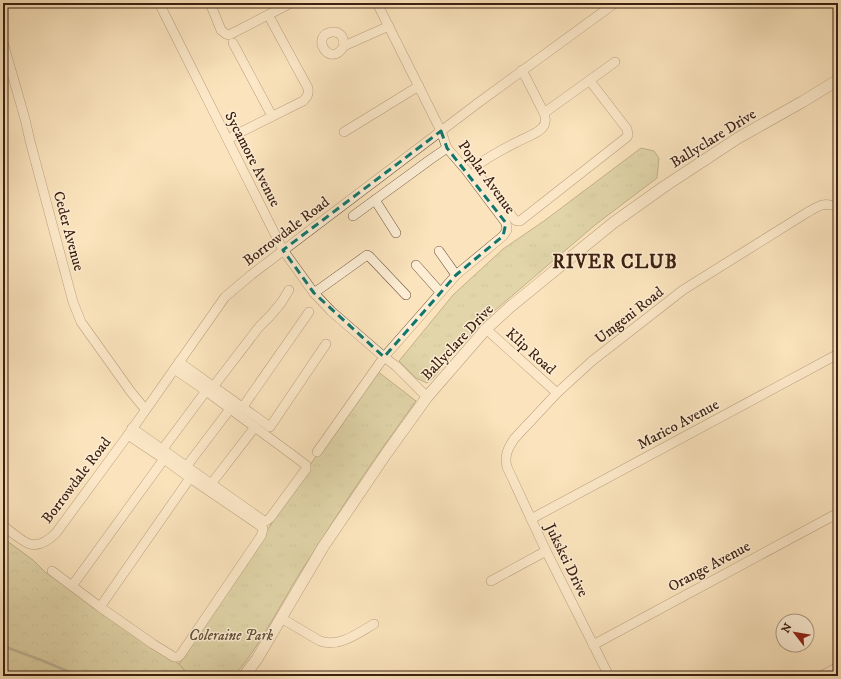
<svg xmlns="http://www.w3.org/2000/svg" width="841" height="679" font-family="'IM FELL DW Pica',serif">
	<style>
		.forest { fill: url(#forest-crowns); stroke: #7f7250 }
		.park { fill: url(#park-tufts); stroke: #7f7250 }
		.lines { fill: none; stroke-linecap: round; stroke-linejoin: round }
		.stream { stroke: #797f6e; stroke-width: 2.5 }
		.minor-casing { stroke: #6d513b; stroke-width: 10 }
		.tertiary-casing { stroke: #6d513b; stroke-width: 12 }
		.minor { stroke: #fcedd4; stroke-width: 9 }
		.tertiary { stroke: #fcedd4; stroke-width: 11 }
		.marked { fill: none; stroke: #0f766e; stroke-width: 3; stroke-dasharray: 8 5; stroke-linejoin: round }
		.labels { text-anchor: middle; stroke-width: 3; stroke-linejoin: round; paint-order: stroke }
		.street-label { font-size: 15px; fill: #3e2010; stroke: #fcedd4 }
		.park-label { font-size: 15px; font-style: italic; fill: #655136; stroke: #fcedd4 }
		.district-label { font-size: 19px; font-weight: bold; letter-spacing: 1px; fill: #3e2010; stroke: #fcedd4 }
	</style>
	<defs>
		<pattern id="forest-crowns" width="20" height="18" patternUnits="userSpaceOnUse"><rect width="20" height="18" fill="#c0c490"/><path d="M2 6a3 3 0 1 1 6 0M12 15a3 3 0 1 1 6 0" fill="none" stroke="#a6a87b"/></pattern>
		<pattern id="park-tufts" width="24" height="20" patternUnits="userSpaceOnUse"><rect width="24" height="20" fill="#c0c490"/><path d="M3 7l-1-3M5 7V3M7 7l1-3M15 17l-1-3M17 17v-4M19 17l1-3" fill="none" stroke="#a6a87b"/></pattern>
	</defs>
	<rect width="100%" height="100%" fill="#fbe4bd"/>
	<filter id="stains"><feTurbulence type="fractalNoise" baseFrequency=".005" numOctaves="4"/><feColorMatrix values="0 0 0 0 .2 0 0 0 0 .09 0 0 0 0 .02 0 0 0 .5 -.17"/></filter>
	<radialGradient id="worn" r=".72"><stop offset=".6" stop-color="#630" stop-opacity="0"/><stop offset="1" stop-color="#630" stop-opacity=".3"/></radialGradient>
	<polygon class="forest" points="3,538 33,560 45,572 179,664 190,676 3,676"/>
	<g class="park">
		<polygon points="641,148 654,151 659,158 657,178 595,225 493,312 450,357 434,377 427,383 416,378 399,361 453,295 503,249 544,221"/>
		<path d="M377,371L416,401C398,426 380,451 363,476C341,508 321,541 300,573C278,608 261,645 234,676H190L179,664L312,462Z"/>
	</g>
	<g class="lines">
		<polyline class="stream" points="3,646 41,660 79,676"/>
		<defs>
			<g id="minor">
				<polyline points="159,3 283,250 314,293 331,311 384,357 396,366 427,397"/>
				<polyline points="210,3 221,30 226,34 229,35 291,3"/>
				<polyline points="3,42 25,119 30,141 73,302 81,322 131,392 145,409"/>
				<polyline points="233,43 272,116"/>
				<path d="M344,46C344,38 341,31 332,32C309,35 330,70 344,46L389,26"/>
				<polyline points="522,70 544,113"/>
				<path d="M590,81L627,129L628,135L627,137L520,221H517L515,220L477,173L476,170V166C487,158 505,148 517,142C524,138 537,134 542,128C546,124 546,118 544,113L615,62"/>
				<polyline points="344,132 419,86"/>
				<path d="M228,139L239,133L303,101C307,97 309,95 308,88L271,20"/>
				<polyline points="375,200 396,233"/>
				<polyline points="353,216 431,159 447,148"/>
				<polyline points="439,251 456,275"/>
				<polyline points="416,265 440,292"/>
				<polyline points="314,293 367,255 369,256 406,295"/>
				<polyline points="486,329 557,393"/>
				<polyline points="179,362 270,427 326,344"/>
				<polyline points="213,387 259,327 270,316 281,303 289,290"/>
				<polyline points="242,408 309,312"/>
				<polyline points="132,428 264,521 266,521 270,518 306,469 306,465 206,391 174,369"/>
				<polyline points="162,450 206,391"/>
				<polyline points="317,452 384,357 456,275 503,236 507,230 506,223 466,170 447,148 441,131 377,3"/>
				<polyline points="186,467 230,409"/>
				<polyline points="211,484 255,427"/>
				<polyline points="531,519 838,354"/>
				<path d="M3,526C9,530 24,543 30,544C40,547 50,539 56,533L128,435L225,297L251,275L478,103L615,3"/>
				<polyline points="52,571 72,586 164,459 128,435"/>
				<polyline points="491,581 546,551"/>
				<polyline points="72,586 100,607 190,478 164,459"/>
				<polyline points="100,607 153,644 174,657 178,657 181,654 261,536 263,529 262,527 190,478"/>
				<path d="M281,618L320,641C339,648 358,633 374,624"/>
				<polyline points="593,645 838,513"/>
				<path d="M609,676L546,551L507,467C504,456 508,448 514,439L557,393L592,361L660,308L683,290L808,212C820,205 824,202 838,207"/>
				<polyline points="821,676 838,667"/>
			</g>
			<polyline id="tertiary" points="244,676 257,659 323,547 386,454 427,397 486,329 510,307 613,223 665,186 738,138 802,102 838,80"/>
		</defs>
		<use href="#minor" class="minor-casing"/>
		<use href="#tertiary" class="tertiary-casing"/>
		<use href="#minor" class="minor"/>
		<use href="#tertiary" class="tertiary"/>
	</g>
	<path d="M0 0H841V679H0ZM441,131L447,148L506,223L503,236L456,275L384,357L314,293L283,250Z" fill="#fbe4bd" fill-opacity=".55" fill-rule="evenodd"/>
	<path class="marked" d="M441,131L447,148L506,223L503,236L456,275L384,357L314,293L283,250Z"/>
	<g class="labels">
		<g class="street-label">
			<text transform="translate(713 138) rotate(-32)" y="5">Ballyclare Drive</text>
			<text transform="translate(253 159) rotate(63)" y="5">Sycamore Avenue</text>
			<text transform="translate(487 177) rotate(54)" y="5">Poplar Avenue</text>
			<text transform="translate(69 231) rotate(75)" y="5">Ceder Avenue</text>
			<text transform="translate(286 231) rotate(-37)" y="5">Borrowdale Road</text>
			<text transform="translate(629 315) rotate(-38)" y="5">Umgeni Road</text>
			<text transform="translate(457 342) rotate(-47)" y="5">Ballyclare Drive</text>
			<text transform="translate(531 351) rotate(42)" y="5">Klip Road</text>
			<text transform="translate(678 424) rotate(-28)" y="5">Marico Avenue</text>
			<text transform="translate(76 480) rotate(-53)" y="5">Borrowdale Road</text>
			<text transform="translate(567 560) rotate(64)" y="5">Jukskei Drive</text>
			<text transform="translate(709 566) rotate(-28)" y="5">Orange Avenue</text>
		</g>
		<g class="park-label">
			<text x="231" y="640">Coleraine Park</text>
		</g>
		<g class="district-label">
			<text x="615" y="268">RIVER CLUB</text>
		</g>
	</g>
	<rect width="841" height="679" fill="none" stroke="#fbe4bd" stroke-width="16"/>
	<rect x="4" y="4" width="833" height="671" fill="none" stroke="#3e2010" stroke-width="2"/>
	<rect x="8" y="8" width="825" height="663" fill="none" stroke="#3e2010"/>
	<g transform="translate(795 633) rotate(301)"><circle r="19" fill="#fcedd4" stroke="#b09b86"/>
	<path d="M0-3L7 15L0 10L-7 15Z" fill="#8f2418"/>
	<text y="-6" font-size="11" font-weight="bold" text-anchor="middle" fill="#3e2010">N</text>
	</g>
	<rect width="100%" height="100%" filter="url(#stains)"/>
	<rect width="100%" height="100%" fill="url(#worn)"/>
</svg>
